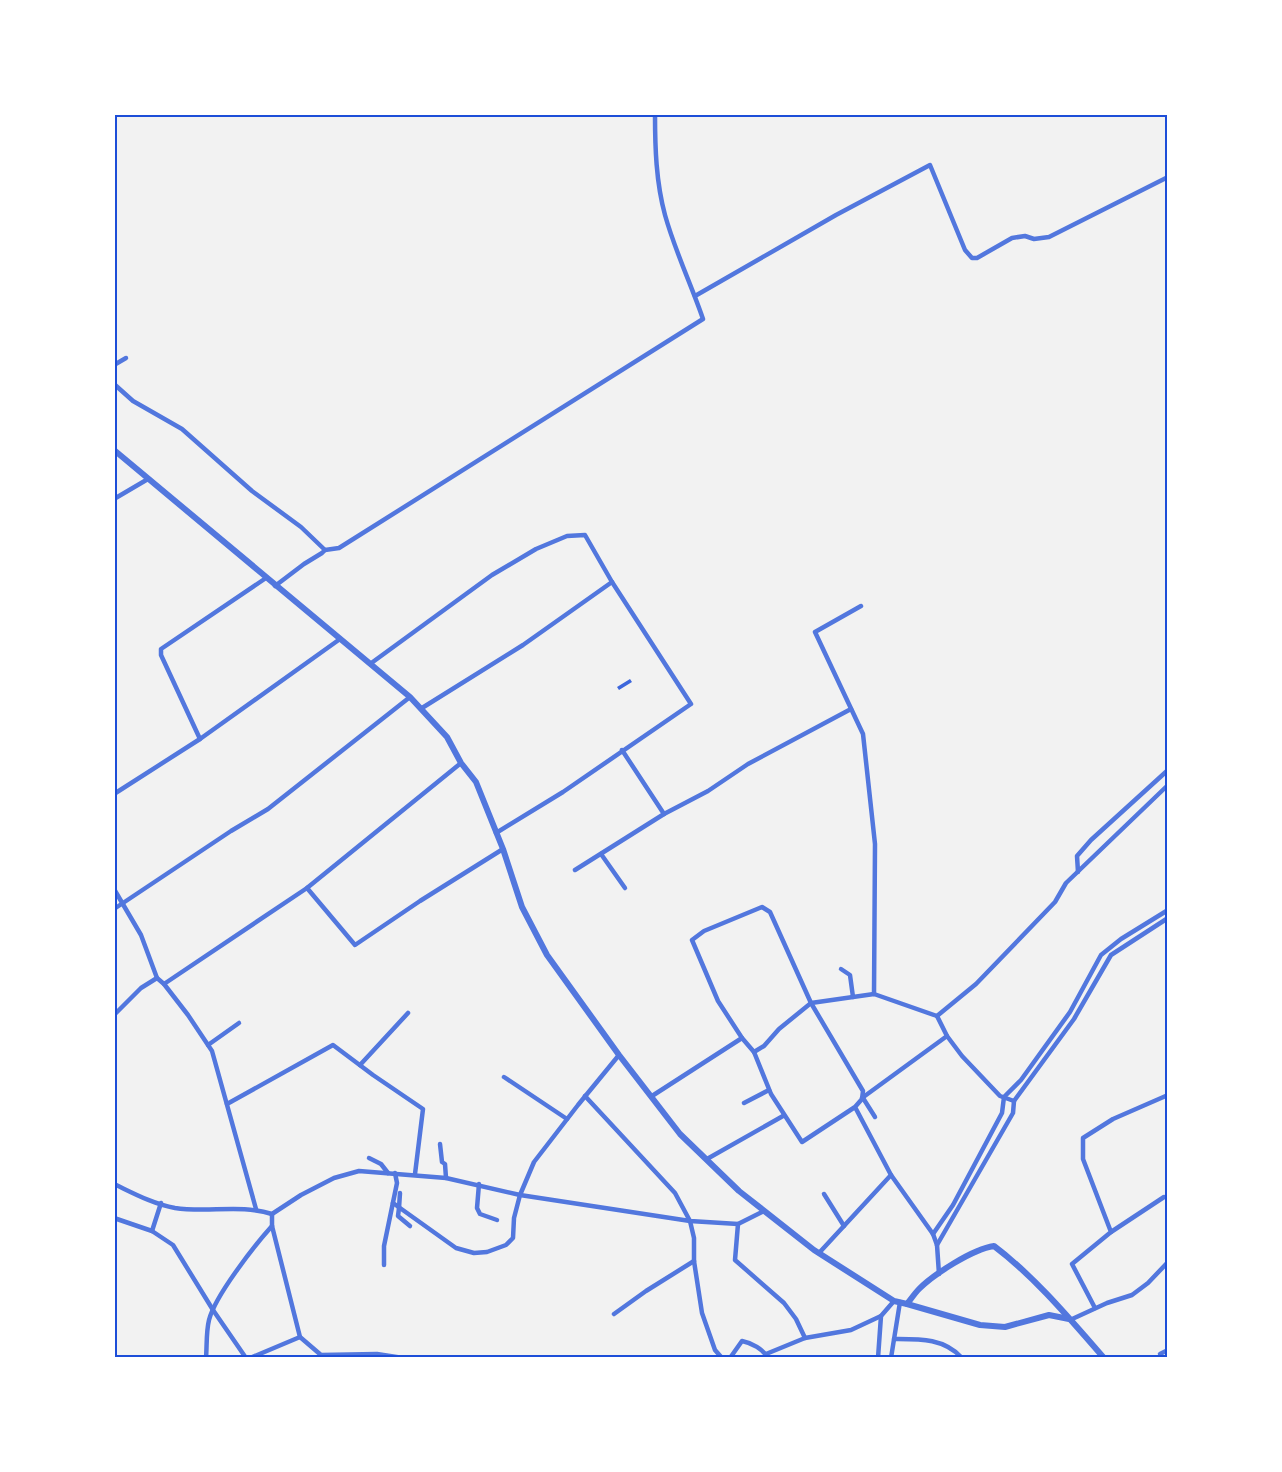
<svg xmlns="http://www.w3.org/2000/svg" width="1282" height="1472" font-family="Ubuntu,sans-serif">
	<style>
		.building { fill: #3d67dc }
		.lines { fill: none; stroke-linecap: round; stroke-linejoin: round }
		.minor { stroke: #5277de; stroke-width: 4.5 }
		.tertiary { stroke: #5277de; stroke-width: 6 }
		.neatline { fill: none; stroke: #1d4ed8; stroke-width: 2 }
	</style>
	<rect width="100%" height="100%" fill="#f2f2f2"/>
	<polygon class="building" points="630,679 632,682 619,690 617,687"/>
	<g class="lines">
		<g class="minor">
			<polyline points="695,296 836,215 930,165 965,250 972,258 977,258 1012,238 1025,236 1034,239 1049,237 1168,177"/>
			<polyline points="114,365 126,358"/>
			<polyline points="114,384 133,401 182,429 252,491 301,527 325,550"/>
			<polyline points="114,499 148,479"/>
			<path d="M275,586L304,564L322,553L325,550L339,548L703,319C691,284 675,251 665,215C656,182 655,147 655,114"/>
			<polyline points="861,606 815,632 863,734 875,844 874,994"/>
			<polyline points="370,664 492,575 536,549 567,536 585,535 612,582 691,704 563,792 496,833"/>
			<polyline points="422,708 523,645 612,582"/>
			<polyline points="200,739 161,655 161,649 266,578"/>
			<polyline points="622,750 664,814"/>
			<polyline points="114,794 200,739 340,639"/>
			<polyline points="601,854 625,888"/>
			<polyline points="575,870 664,814 708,791 748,764 851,709"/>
			<polyline points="1078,872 1077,856 1091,840 1168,770"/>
			<polyline points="307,888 355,945 420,901 503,849"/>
			<polyline points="114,889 141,935 157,978 164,984 188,1015 212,1051 256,1209"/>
			<polyline points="114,909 231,831 268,809 410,697"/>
			<polyline points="841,969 850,975 853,997"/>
			<polyline points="164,984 307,888 461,763"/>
			<polyline points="114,1015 141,988 157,978"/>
			<polyline points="937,1016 976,984 1055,902 1066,883 1168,785"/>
			<polyline points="208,1045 239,1023"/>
			<polyline points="754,1052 764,1046 779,1029 811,1003 874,994 937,1016 947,1036 962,1056 1000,1096 1014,1101"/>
			<polyline points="360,1065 408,1013"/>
			<polyline points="504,1077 567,1119"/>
			<polyline points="585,1096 675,1193 690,1221 694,1238 694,1261 702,1313 715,1350 722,1358"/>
			<polyline points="652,1096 742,1038"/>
			<polyline points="862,1098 947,1036"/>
			<polyline points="863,1098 875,1117"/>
			<polyline points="744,1103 769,1090"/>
			<polyline points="227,1104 333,1045 373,1075 423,1109 415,1174"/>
			<polyline points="855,1107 862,1099 863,1091 811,1003 770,912 762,907 704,931 692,940 718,1001 742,1038 754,1052 771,1094 802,1142 855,1107 891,1175 933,1234 937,1245 939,1274"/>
			<polyline points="440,1144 442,1162 445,1164 446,1178"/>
			<polyline points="369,1158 381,1164 388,1173"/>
			<polyline points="707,1159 783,1116"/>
			<path d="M114,1184C133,1193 153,1204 175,1208C207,1213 241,1204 272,1214L301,1195L334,1178L359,1171L446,1178L520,1195L690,1221L738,1224L764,1211"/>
			<polyline points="479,1184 477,1208 480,1214 497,1220"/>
			<polyline points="824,1194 844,1226"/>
			<polyline points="393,1203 456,1248 474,1253 487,1252 506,1245 513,1238 514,1218 520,1195 534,1162 578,1105 619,1055"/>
			<polyline points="399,1208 398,1216 410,1226"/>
			<polyline points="399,1208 400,1193"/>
			<polyline points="272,1214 272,1226 300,1337 321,1355 377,1354 403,1358"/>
			<polyline points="114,1218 152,1231 173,1245 213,1310 246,1358"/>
			<polyline points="738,1224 735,1260 784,1303 796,1319 805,1338"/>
			<polyline points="152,1231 161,1203"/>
			<polyline points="1111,1232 1164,1197"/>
			<polyline points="933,1234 953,1205 1002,1113 1004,1097 1021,1080 1070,1012 1101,955 1121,939 1168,910"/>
			<polyline points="937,1245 1013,1113 1014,1101 1074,1019 1111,955 1168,918"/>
			<polyline points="819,1253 891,1175"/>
			<polyline points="384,1265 384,1246 397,1183 395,1173"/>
			<polyline points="1095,1308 1072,1264 1111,1232 1083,1159 1083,1138 1113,1119 1168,1095"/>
			<polyline points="614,1314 646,1291 694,1261"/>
			<polyline points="1070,1320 1107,1303 1132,1295 1148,1283 1168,1262"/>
			<path d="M894,1339C919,1339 944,1338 962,1358"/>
			<polyline points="766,1354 805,1338 851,1330 881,1316"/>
			<polyline points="1160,1354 1168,1350"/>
			<path d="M206,1358C207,1346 206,1332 209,1320C215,1296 254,1246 272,1226"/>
			<polyline points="250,1358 300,1337"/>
			<path d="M730,1358L742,1341C752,1343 763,1349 768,1358"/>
			<polyline points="878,1358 881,1316 894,1301"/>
			<polyline points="891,1358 900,1302"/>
		</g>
		<g class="tertiary">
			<path d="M114,450L410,697L447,737L461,763L476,782L503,849L522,907L547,955L619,1055L680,1134L739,1191L814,1250L894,1301L907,1304C911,1299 915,1293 919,1289C934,1274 973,1249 994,1246C1035,1277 1070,1319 1104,1358"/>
			<polyline points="907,1304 980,1325 1005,1327 1049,1315 1069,1319"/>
		</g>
	</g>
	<rect width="1282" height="1472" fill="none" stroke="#ffffff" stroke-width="231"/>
	<rect x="116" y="116" width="1050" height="1240" class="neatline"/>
</svg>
